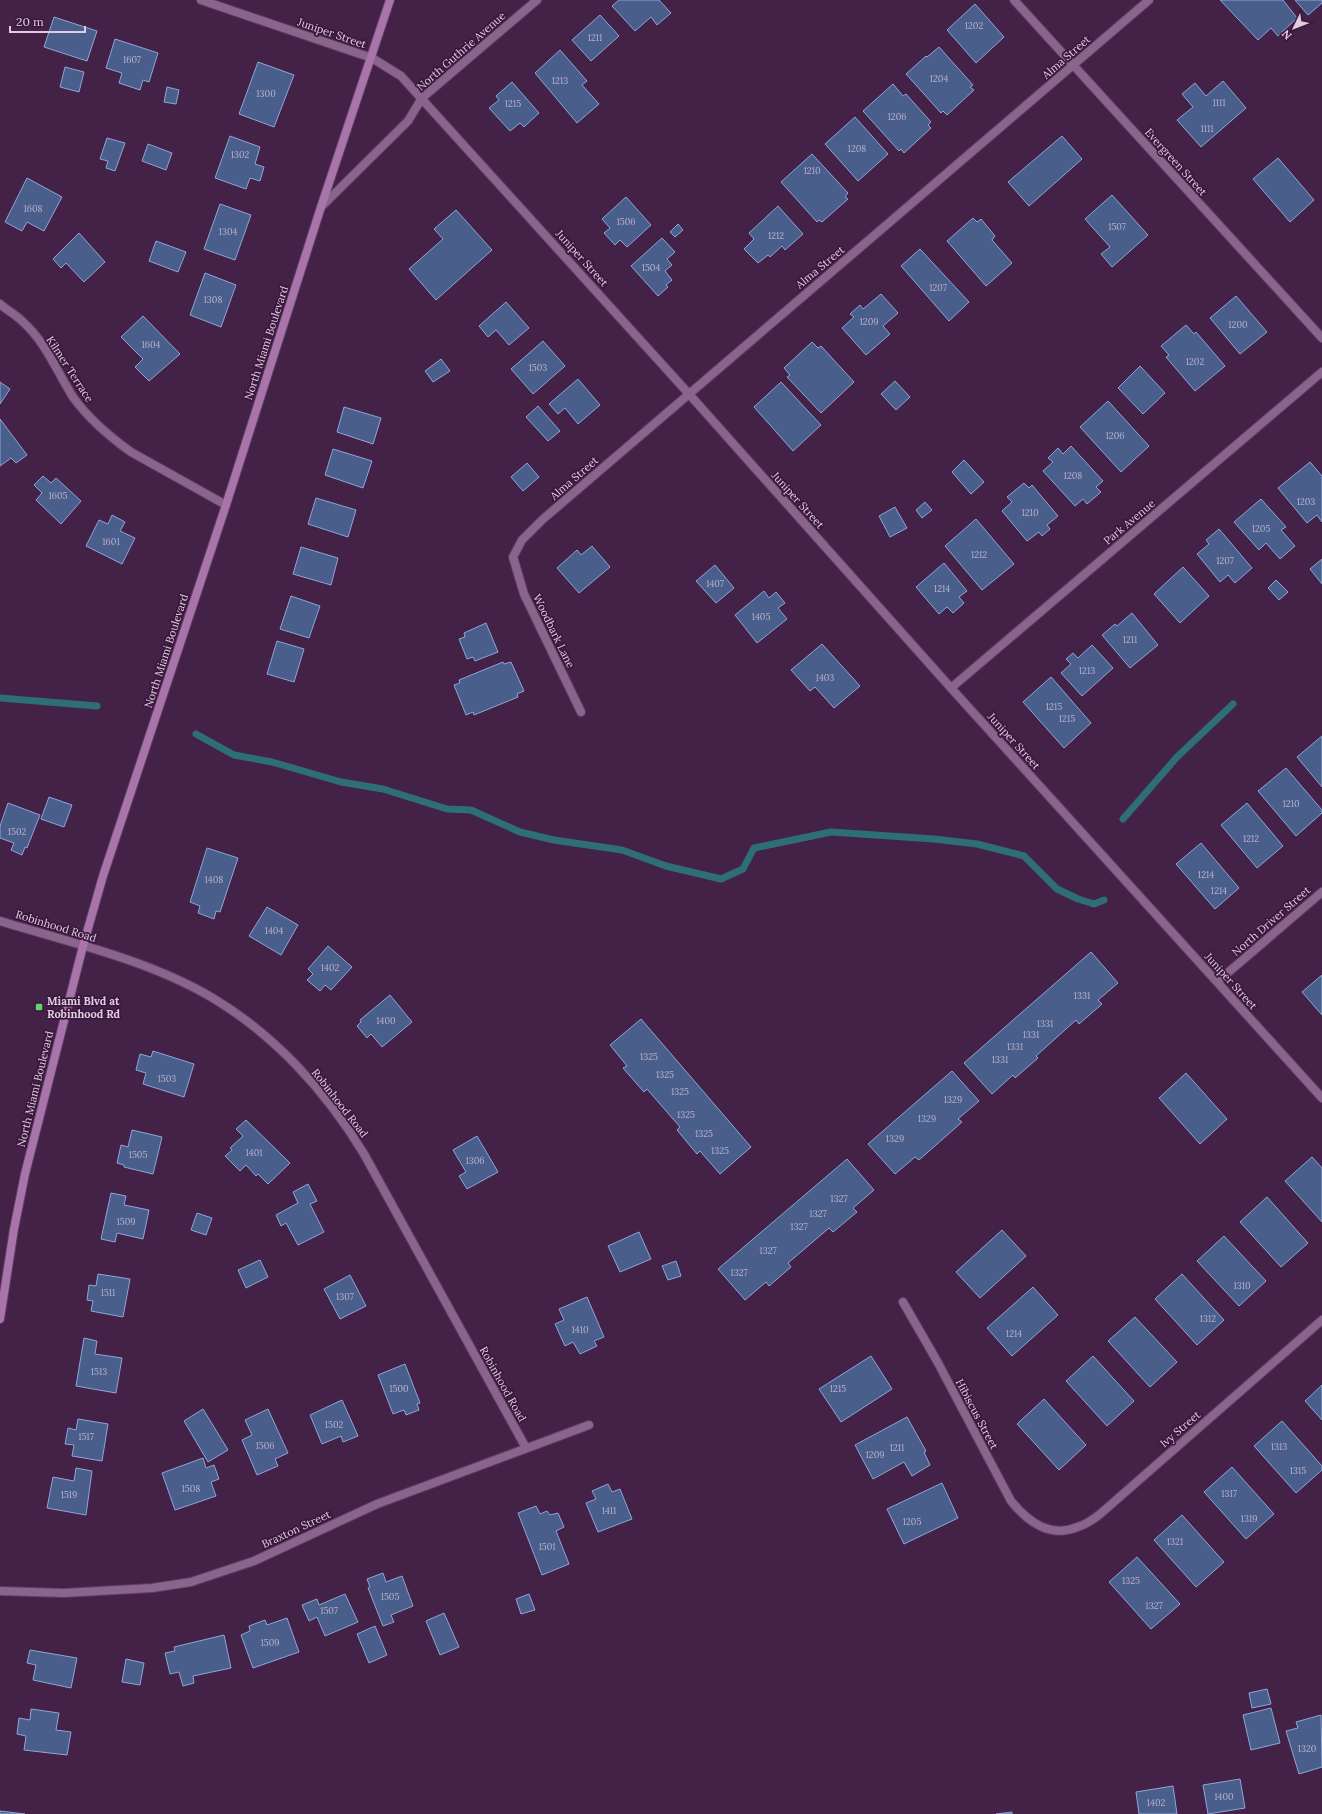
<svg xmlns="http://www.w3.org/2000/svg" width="1322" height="1814" font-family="Lora,serif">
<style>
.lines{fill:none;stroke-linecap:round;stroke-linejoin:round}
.stream{stroke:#2e6f75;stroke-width:7}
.building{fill:#495e8b;stroke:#8ea6d8}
.street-casing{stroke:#5d3f5f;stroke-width:10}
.secondary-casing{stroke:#5d3f5f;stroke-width:10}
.street{stroke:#8b648d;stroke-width:8}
.secondary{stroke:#a874ab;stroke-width:8}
.poi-dot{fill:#62d469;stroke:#39183c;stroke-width:1.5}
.labels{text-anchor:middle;stroke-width:3.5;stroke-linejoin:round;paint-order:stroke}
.number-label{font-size:9px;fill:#bbb0cc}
.street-label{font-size:11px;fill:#e1cbe1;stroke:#39183c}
.poi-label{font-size:11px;font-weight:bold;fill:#e1cbe1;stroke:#39183c;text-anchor:start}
</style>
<rect width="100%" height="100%" fill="#442247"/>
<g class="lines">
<path class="stream" d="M0,698L97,706
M196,734L234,755L272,762L341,782L383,789L447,809L471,810L520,832L554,840L622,850L666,866L721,879L743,869L754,848L831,832L934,839L977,844L1024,856L1057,889L1078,899L1094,904L1104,900
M1123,819L1177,757L1233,704"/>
</g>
<path class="building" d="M619,0H659L671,13L657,25L651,17L635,31L612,6Z
M1220,0H1283L1297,18L1278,36L1271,28L1258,40Z
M1295,0H1322V3L1308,15Z
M975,4L1004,37L976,63L947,30Z
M600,15L619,36L591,61L572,40Z
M54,17L97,31L87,61L44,47Z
M115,39L158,53L149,82L143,80L140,90L119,83L122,73L106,68Z
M939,47L973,85L970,87L974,90L947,115L943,111L941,113L906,74L926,56L927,57Z
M560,50L587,81L582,85L599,104L577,123L535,73Z
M258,62L294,75L274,127L239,114Z
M65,67L84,72L79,92L60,87Z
M1223,81L1246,108L1201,147L1177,120L1193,107L1182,94L1195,83L1206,96Z
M512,82L539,113L524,127L520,123L510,131L489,108L499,100L496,96Z
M893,84L903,96L906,94L931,122L928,125L931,128L904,153L901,149L899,151L863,111Z
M167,87L179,90L176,104L164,102Z
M855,117L888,154L858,181L825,144Z
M230,136L260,147L255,164L264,167L260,181L250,178L246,189L215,178Z
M1062,136L1082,159L1029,206L1008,182Z
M107,138L125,143L115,171L106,168L108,161L100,159Z
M148,144L172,153L166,170L142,161Z
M812,154L848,193L845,197L848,199L822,222L819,220L817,222L781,182Z
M1278,158L1314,200L1290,222L1253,179Z
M27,178L62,197L44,231L27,222L22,231L5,222Z
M1112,195L1148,235L1112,267L1101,254L1110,247L1085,219Z
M626,197L651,225L627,247L620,240L615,245L604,233L610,228L602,219Z
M220,204L251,215L235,260L204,249Z
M778,206L803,234L785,250L782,246L770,257L768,255L758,263L744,249L754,239L749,233Z
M456,210L492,250L436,300L409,269L443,239L434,229Z
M973,218L977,222L981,219L995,236L992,240L1012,263L986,286L947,241Z
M678,224L683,230L675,237L670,232Z
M79,233L105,262L84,282L66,263L61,268L53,259Z
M662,238L675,252L667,259L672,265L665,271L672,280L666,285L668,287L658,296L631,266Z
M156,241L186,252L178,272L149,261Z
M920,249L969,302L949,321L901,266Z
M205,273L236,285L221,327L190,315Z
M881,294L898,313L883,326L890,334L866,355L842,328L854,317L850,314L860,305L863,309Z
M1236,296L1267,332L1240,354L1210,318Z
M506,302L529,328L509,345L496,330L488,337L479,326Z
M143,316L180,354L149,381L135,367L143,359L121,337Z
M1186,325L1194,334L1196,332L1225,366L1195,391L1166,357L1169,355L1161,346Z
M543,341L565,366L533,394L511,369Z
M812,342L818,348L821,346L854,382L821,413L787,377L790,375L784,368Z
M441,359L450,371L433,382L425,371Z
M1140,366L1165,393L1143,414L1118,388Z
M578,379L600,405L578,424L565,408L558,414L549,404Z
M895,381L910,397L896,410L881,394Z
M0,382L10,389L0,404Z
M781,382L821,425L793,451L754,407Z
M1108,401L1149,446L1121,472L1080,427Z
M538,406L560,431L548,441L526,417Z
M344,407L381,418L373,444L337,432Z
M0,419L27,455L16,463L11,458L0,466Z
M1071,446L1103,481L1096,487L1101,492L1087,504L1083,499L1075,506L1043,471L1053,462L1048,458L1058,448L1063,454Z
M333,449L372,461L363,488L325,475Z
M964,460L984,482L971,494L952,472Z
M1310,462L1322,476V522L1317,515L1307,523L1278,488Z
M527,463L539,477L523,491L511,477Z
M43,476L51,483L56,478L81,501L61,524L36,500L42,493L34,485Z
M1024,483L1029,488L1032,485L1058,516L1047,525L1050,529L1042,536L1039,532L1027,541L1002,511L1012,502L1007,497Z
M316,498L356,510L348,537L308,524Z
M1261,499L1286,527L1281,530L1295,546L1280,559L1266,543L1259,550L1234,522Z
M925,502L932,510L922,518L916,510Z
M895,507L907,528L890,537L879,516Z
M112,515L125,522L120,531L135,538L122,564L86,546L99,520L108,524Z
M976,519L1014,564L982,590L945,546Z
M1219,529L1252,568L1235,583L1228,575L1220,582L1197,554L1209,544L1206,540Z
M592,546L610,567L579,593L557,568L577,550L581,555Z
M301,547L338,558L331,585L293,574Z
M1322,559V584L1310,569Z
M944,563L967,591L959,597L964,603L953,613L947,607L939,614L916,587Z
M715,565L734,588L716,603L696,581Z
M1183,567L1209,596L1180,623L1154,594Z
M1276,580L1288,592L1279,600L1268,588Z
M764,591L769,598L776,592L785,603L778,608L787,619L757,643L735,615Z
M291,596L320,606L309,638L280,629Z
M1132,613L1158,645L1130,668L1102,635L1115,624L1117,626Z
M486,623L498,652L475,661L473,657L467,659L459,639L465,637L464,633Z
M277,641L304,649L294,682L267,674Z
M822,644L860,686L834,708L815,687L810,691L791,670Z
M1092,645L1113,668L1082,696L1061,673L1071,664L1066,659L1073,653L1078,658Z
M503,662L504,664L511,662L524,691L517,694L518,697L474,715L473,712L466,715L454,685L460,683L459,680Z
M1051,677L1091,723L1064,748L1023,702Z
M1322,736V787L1297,757Z
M1286,768L1322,810V813L1296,836L1258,791Z
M49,797L72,805L64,827L41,819Z
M8,803L40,815L27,848L25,847L22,855L11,850L14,843L0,838V826Z
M1247,803L1283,846L1257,868L1221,825Z
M1201,843L1239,888L1215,909L1176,864Z
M207,848L238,858L220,912L216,911L214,919L198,913L200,906L190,902Z
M267,907L298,925L281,955L249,936Z
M328,946L352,967L331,990L325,985L320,991L307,980L313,974L308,969Z
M1091,952L1118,983L1098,1000L1102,1004L1079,1024L1076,1020L1036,1056L1038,1058L1015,1078L1013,1075L992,1094L964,1063Z
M1322,975V1015L1302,992Z
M390,995L412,1022L382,1047L371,1034L367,1038L357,1026L361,1022L360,1020Z
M641,1019L751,1147L720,1174L700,1151L697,1154L677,1130L680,1127L647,1089L644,1092L623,1068L627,1066L610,1045Z
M153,1051L194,1064L184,1097L143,1084L146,1073L136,1070L140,1054L151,1057Z
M952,1071L979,1101L958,1119L962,1122L919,1160L915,1157L895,1174L868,1144Z
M1186,1073L1227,1119L1200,1144L1159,1098Z
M246,1120L290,1163L268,1184L258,1174L256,1176L246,1165L240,1171L225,1156L232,1150L230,1148L243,1136L236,1129Z
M132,1130L162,1137L153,1174L124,1167V1165L117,1163L121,1145L128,1147Z
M477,1136L498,1172L467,1189L459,1176L466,1172L453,1150Z
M1312,1157L1322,1168V1222L1285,1181Z
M847,1159L874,1190L853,1208L857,1212L833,1232L829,1228L788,1263L791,1267L769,1286L766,1282L745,1300L718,1269Z
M308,1184L317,1201L310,1204L324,1232L298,1245L286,1223L281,1226L276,1215L298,1203L293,1192Z
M111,1193L126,1196L124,1205L149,1210L143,1239L117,1233L115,1242L101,1239Z
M1267,1197L1308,1243L1281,1267L1240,1222Z
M197,1213L212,1218L206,1235L191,1230Z
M1002,1230L1026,1256L980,1298L956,1272Z
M639,1232L651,1259L620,1272L608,1246Z
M1224,1236L1266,1281L1239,1306L1197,1261Z
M260,1260L268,1277L246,1288L238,1270Z
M676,1261L681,1276L668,1280L662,1266Z
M98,1274L130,1279L123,1317L91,1311L93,1301L87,1300L89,1285L96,1286Z
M1182,1274L1224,1320L1197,1345L1155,1299Z
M350,1275L366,1306L340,1319L324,1289Z
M1033,1287L1058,1315L1012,1356L987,1328Z
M587,1297L604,1337L594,1341L597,1346L580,1354L573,1342L565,1346L555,1324L564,1320L559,1309Z
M1135,1317L1177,1362L1150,1387L1108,1341Z
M84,1338L97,1341L95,1354L122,1358L116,1393L76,1386Z
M871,1356L892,1389L841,1422L819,1389Z
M1093,1356L1134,1401L1107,1426L1066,1381Z
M405,1364L420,1403L417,1404L419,1410L406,1415L404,1410L393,1414L378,1375Z
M1322,1385V1420L1305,1401Z
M1044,1399L1086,1445L1059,1470L1017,1424Z
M342,1400L358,1436L343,1442L341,1436L322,1444L310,1415Z
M203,1409L228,1450L208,1462L184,1421Z
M268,1409L288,1453L275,1459L278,1466L257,1475L242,1440L252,1435L245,1420Z
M907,1417L926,1451L924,1452L930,1465L912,1476L904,1462L873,1479L855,1445Z
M78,1419L108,1424L102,1461L72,1456L74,1445L65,1444L68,1428L76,1430Z
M1282,1421L1322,1466V1470L1296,1493L1254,1446Z
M203,1458L206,1468L214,1465L219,1479L211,1482L216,1496L175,1510L162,1473Z
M1232,1467L1274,1514L1246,1539L1204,1492Z
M76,1468L92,1471L86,1515L47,1508L53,1477L74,1481Z
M942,1483L958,1518L904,1544L887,1509Z
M608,1484L612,1492L620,1489L632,1519L598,1532L586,1503L596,1499L592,1491Z
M536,1506L540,1514L547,1511L550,1515L558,1513L564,1527L556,1531L569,1564L542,1575L518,1513Z
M1182,1515L1224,1562L1196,1587L1154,1540Z
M1137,1557L1180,1604L1151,1629L1109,1582Z
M383,1573L386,1582L402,1576L413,1606L391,1615L394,1622L383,1626L368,1588L370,1587L367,1579Z
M345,1594L358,1622L325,1636L317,1617L309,1621L302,1605L317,1599L319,1605Z
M529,1594L535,1610L521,1614L516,1599Z
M444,1613L459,1647L440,1655L426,1621Z
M287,1618L299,1652L253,1668L241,1635L250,1631L249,1626L265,1620L267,1625Z
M375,1626L387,1655L369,1663L357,1634Z
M224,1635L231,1668L193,1676L194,1683L183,1686L179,1672L170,1674L165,1653L175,1651L174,1647Z
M30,1650L77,1658L71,1688L33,1680L36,1665L27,1663Z
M126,1659L144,1663L140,1685L122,1682Z
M1267,1689L1271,1704L1252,1708L1249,1693Z
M1271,1708L1280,1743L1251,1750L1243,1715Z
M31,1709L59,1713L56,1730L71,1732L67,1755L24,1750L26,1736L17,1734L19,1718L30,1720Z
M1321,1715L1322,1767L1299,1774L1286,1731L1298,1728L1296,1722Z
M1240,1779L1245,1808L1208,1814L1203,1785Z
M1173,1786L1177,1814H1139L1136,1792Z
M0,1811L25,1814H0Z
M1012,1812V1814H996Z"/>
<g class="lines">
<g class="street-casing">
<path id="street" d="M201,0L372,58L401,76L689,394L951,688L1322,1098
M1014,0L1322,338
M321,207L408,121L422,98L537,0
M0,304C7,310 16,315 22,321C46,342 57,372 73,397C88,418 110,437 131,452L226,505
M951,688L1322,372
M581,712L524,594L513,557L522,540L542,520L1149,0
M0,921C69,942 148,960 211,997C274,1034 326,1091 364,1154L526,1448
M1217,982L1322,892
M903,1302L937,1361L1011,1501C1029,1523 1051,1539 1080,1526C1087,1524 1093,1519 1099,1515L1322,1320
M0,1591L64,1593L152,1588L191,1582L254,1561L377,1504L589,1425"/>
</g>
<g class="secondary-casing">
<path id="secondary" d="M0,1319L14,1229L25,1174L83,946L103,876L226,505L321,207L390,0"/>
</g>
<use href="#street" class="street"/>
<use href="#secondary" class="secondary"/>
</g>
<rect class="poi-dot" x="35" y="1003" width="8" height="8" rx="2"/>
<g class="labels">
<g class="number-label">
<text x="974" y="29">1202</text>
<text x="595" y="41">1211</text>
<text x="132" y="63">1607</text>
<text x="939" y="82">1204</text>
<text x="560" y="84">1213</text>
<text x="266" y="97">1300</text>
<text x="1219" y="106">1111</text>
<text x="513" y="107">1215</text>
<text x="897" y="120">1206</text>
<text x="1207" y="132">1111</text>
<text x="857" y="152">1208</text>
<text x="240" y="158">1302</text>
<text x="812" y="174">1210</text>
<text x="33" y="212">1608</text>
<text x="626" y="225">1506</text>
<text x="1117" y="230">1507</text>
<text x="228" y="235">1304</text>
<text x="776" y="239">1212</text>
<text x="651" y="271">1504</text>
<text x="938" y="291">1207</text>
<text x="213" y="303">1308</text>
<text x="869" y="325">1209</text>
<text x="1238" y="328">1200</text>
<text x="151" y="348">1604</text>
<text x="1195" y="365">1202</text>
<text x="538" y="371">1503</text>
<text x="1115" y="439">1206</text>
<text x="1073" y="479">1208</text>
<text x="58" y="499">1605</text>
<text x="1306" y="505">1203</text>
<text x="1030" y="516">1210</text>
<text x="1261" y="532">1205</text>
<text x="111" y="545">1601</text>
<text x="979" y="558">1212</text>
<text x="1225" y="564">1207</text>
<text x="715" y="587">1407</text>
<text x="942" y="592">1214</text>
<text x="761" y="620">1405</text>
<text x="1130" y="643">1211</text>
<text x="1087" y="674">1213</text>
<text x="825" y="681">1403</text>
<text x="1054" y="710">1215</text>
<text x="1067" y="722">1215</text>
<text x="1291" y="807">1210</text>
<text x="17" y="835">1502</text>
<text x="1251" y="842">1212</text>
<text x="1206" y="878">1214</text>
<text x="214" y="883">1408</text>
<text x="1219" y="894">1214</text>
<text x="274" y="934">1404</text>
<text x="330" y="971">1402</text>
<text x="1082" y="999">1331</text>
<text x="386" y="1024">1400</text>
<text x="1045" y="1027">1331</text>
<text x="1031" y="1038">1331</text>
<text x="1015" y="1050">1331</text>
<text x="649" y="1060">1325</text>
<text x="1000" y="1063">1331</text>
<text x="665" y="1078">1325</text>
<text x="167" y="1082">1503</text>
<text x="680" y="1095">1325</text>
<text x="953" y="1103">1329</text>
<text x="686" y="1118">1325</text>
<text x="927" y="1122">1329</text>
<text x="704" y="1137">1325</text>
<text x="895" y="1142">1329</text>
<text x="720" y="1154">1325</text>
<text x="254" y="1156">1401</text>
<text x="138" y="1158">1505</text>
<text x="475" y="1164">1306</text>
<text x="839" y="1202">1327</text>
<text x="818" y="1217">1327</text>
<text x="126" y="1225">1509</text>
<text x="799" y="1230">1327</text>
<text x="768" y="1254">1327</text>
<text x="739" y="1276">1327</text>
<text x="1242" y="1289">1310</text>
<text x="108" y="1296">1511</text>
<text x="345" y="1300">1307</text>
<text x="1208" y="1322">1312</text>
<text x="580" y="1333">1410</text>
<text x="1014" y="1337">1214</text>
<text x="99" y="1375">1513</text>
<text x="399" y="1392">1500</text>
<text x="838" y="1392">1215</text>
<text x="334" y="1428">1502</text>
<text x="86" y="1440">1517</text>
<text x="265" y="1449">1506</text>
<text x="1279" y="1450">1313</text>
<text x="897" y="1451">1211</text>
<text x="875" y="1458">1209</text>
<text x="1298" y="1474">1315</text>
<text x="191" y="1492">1508</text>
<text x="1229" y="1497">1317</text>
<text x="69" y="1498">1519</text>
<text x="609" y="1514">1411</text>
<text x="1249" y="1522">1319</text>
<text x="912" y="1525">1205</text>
<text x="1175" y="1545">1321</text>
<text x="547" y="1550">1501</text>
<text x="1131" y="1584">1325</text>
<text x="390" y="1600">1505</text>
<text x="1154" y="1609">1327</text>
<text x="329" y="1614">1507</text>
<text x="270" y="1646">1509</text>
<text x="1307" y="1752">1320</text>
<text x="1224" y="1800">1400</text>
<text x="1156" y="1806">1402</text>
</g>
<g class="street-label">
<text transform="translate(332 33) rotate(19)" y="4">Juniper Street</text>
<text transform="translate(461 51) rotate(-41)" y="4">North Guthrie Avenue</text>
<text transform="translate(1066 57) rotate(-41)" y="4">Alma Street</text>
<text transform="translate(1176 162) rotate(48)" y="4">Evergreen Street</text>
<text transform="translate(582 258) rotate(48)" y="4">Juniper Street</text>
<text transform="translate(820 267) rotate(-40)" y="4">Alma Street</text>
<text transform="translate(266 343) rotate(-72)" y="4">North Miami Boulevard</text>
<text transform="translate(70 369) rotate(57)" y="4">Kilmer Terrace</text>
<text transform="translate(574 478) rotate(-41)" y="4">Alma Street</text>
<text transform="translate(798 500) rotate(48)" y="4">Juniper Street</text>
<text transform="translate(1129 522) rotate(-40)" y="4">Park Avenue</text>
<text transform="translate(554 631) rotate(64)" y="4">Woodbark Lane</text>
<text transform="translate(166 651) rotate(-72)" y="4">North Miami Boulevard</text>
<text transform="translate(1014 741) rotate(48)" y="4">Juniper Street</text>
<text transform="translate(1271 921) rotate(-41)" y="4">North Driver Street</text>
<text transform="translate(56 926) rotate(17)" y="4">Robinhood Road</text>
<text transform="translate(1231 981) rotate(48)" y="4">Juniper Street</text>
<text transform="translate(35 1089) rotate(-76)" y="4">North Miami Boulevard</text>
<text transform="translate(340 1103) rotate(52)" y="4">Robinhood Road</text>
<text transform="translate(503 1384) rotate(61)" y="4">Robinhood Road</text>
<text transform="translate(977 1414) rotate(62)" y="4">Hibiscus Street</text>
<text transform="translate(1180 1429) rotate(-41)" y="4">Ivy Street</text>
<text transform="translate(296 1529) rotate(-25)" y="4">Braxton Street</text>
</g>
<g class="poi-label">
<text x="47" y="1005">Miami Blvd at<tspan x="47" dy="13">Robinhood Rd</tspan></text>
</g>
</g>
<g transform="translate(1294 28) rotate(227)" stroke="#39183c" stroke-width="3" paint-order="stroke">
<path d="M0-3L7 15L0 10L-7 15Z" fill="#e1cbe1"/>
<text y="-6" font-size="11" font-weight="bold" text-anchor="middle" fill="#e1cbe1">N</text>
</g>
<path d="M10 26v6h75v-6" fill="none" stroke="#e1cbe1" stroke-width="2"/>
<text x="16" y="26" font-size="12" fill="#e1cbe1" stroke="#39183c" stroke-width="3" paint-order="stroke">20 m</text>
</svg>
